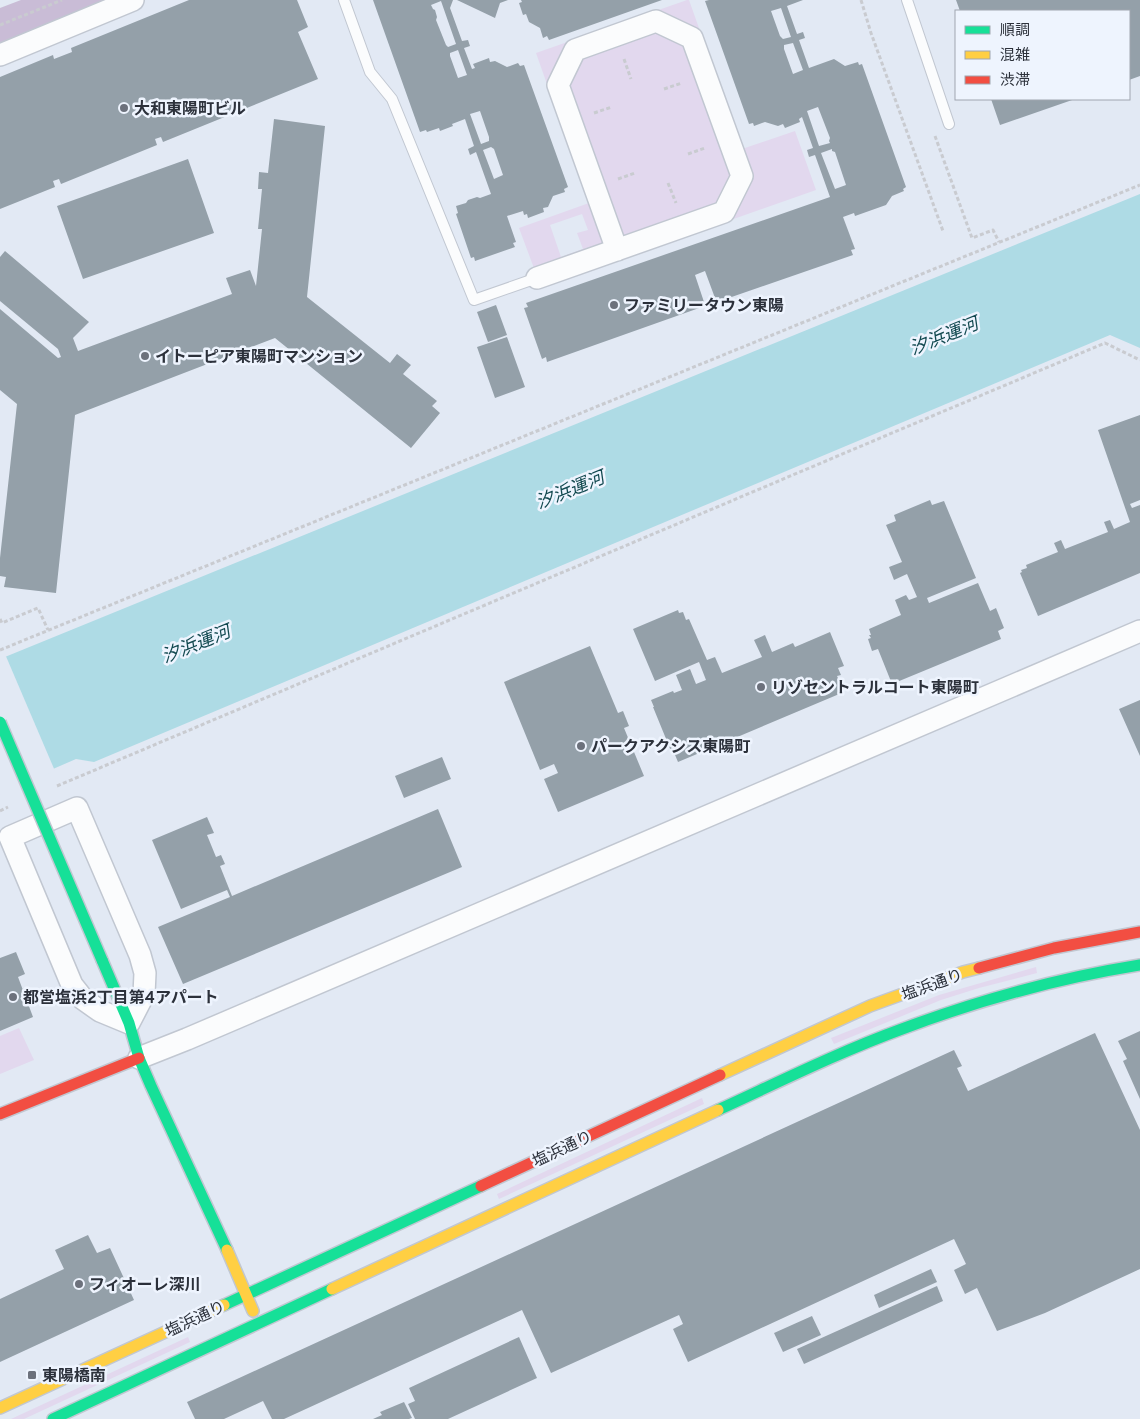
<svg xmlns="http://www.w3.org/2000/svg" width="1140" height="1419" font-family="Overpass,'Noto Sans JP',sans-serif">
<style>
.green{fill:#e2d8ee;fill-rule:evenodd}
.forest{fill:#c9bcd6}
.water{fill:#aedbe5}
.pier{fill:#e2e9f4}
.building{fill:#94a0a9;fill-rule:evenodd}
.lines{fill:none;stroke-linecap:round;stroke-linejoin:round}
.lane-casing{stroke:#c1c7d1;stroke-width:12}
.street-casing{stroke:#c1c7d1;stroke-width:24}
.fast-casing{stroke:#c1c7d1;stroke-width:14}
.slow-casing{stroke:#c1c7d1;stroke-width:14}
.jam-casing{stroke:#c1c7d1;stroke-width:14}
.path{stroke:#c9cbd0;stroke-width:3;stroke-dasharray:4 2.5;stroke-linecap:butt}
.lane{stroke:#fbfcfd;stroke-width:10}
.street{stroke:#fbfcfd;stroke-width:21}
.fast{stroke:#16e098;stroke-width:11}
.slow{stroke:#ffcf43;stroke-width:11}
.jam{stroke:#f24e42;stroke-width:11}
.fast-bridge-casing{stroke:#c1c7d1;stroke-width:14;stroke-linecap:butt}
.fast-bridge{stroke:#16e098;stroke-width:11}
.poi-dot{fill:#6c717c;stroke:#eef4fe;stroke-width:2}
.labels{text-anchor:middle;stroke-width:5;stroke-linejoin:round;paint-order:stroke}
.poi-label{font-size:16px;font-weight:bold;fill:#2c313b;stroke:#eef4fe;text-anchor:start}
.street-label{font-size:16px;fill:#2c313b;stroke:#eef4fe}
.water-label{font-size:18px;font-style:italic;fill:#124950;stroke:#eef4fe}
</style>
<rect width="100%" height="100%" fill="#e2e9f4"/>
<path class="green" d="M687,0H689L742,149L795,131L816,190L541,287L519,228L589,203L536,53ZM582,214L588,230L577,233L583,249L561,257L550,225Z
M1036,967L1037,973L979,988L941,1000L834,1044L831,1038L939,995Z
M19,1028L34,1060L0,1074V1036Z
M702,1098L704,1104L499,1199L497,1194Z
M188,1337L190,1342L24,1419H11Z"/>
<path class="forest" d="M21,0H112L0,47V8Z"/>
<path class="water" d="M1140,194V348L1110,335L94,762L76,759L0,792V659Z"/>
<path class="pier" d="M5,654L55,771L0,795V657Z"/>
<path class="building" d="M189,0H297L308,27L298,32L318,79L163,142L161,137L155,139L157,145L61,184L59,179L53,181L55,187L0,209V77L53,55L54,59L72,52L71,48Z
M373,0H453L450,8L462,41L468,40L470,46L464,48L472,69L475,68L473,64L489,58L490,62L495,61L507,67L518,63L520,66L524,65L568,187L564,189L565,192L553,196L548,207L543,208L544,212L528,218L527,214L524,215L523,211L507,216L516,242L513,243L515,247L475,261L474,257L471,258L456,214L458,213L456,206L466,203L468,200L477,197L480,198L491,194L476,152L470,155L468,149L474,146L465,119L452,124L453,126L440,131L439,128L427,132L426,130L420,132ZM441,1L456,44L448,47L446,45L436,20L437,17L435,10L433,9L431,5ZM458,50L467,75L458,78L450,56V53ZM480,111L489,137V141L481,144L470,114ZM491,147L494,149L503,175L494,179L483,150Z
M457,0H508L500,3L495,18Z
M521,0H662L549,40L547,36L543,38L540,28L529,22L526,14L523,15L519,3L522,2Z
M709,0H803L787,6L797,34L803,32L805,38L799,40L809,68L834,59L845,66L858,62L859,65L862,64L906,187L903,189L904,191L892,196L886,205L855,216L854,213L843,217L855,249L851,250L853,255L720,301L719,297L715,298L705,271L695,275L704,302L700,303L702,307L547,362L546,357L542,359L524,308L528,307L526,303L830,197L815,155L809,157L807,150L813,148L802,117L799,119L800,122L785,128L783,124L778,126L765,122L754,126L753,123L749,124L705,1ZM781,8L791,37L783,39L780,36L771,11ZM793,43L803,70L793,74L784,49V45ZM818,107L830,138L829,141L830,143L819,146L807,111ZM832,149V151L835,152L846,185L835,189L821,153Z
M956,0H1140V76L1129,80V11H960Z
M991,99H1075L1000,125Z
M274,119L325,126L307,297L390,363L397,354L411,365L403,374L437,401L432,406L440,413L411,448L275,338L75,415L56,593L4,587L6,577L0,576V558L17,404L0,390V309L58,358L61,357L58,349L0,301V257L5,251L89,322L73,338L78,351L232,294L226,278L250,270L256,286L262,229H258L262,189H258L259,172L268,173Z
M188,159L214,233L83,279L57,206Z
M496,305L507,335L488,342L477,312Z
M507,337L525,387L495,398L477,347Z
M1140,415V500L1130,504L1132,508L1140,505V573L1038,616L1020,573L1022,572L1021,570L1027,568L1026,565L1058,552L1054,543L1061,540L1065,549L1108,532L1104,522L1110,520L1114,529L1130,522L1098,430Z
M930,500L932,505L944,501L976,578L927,598L929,603L978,583L990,611L996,608L1004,628L998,631L1001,639L892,684L878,649L872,651L868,639L871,638L869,635H871L869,629L901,615L895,600L906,595L909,600L917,597L907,574L894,580L889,567L902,562L886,525L896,521L894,515Z
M678,610L679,613L683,612L686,620L689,619L707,660L715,657L722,673L762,657L754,640L765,635L772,652L793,643L795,647L830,632L844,666L838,668L841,675L837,676L844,692L678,762L673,750L671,751L653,707H654L651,700L673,691L674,693L682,690L676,675L690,669L696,684L706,680L699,662L655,681L633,629Z
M590,646L618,713L623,711L629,726L624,728L644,776L558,812L544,779L558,773L554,764L540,770L504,682Z
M1140,700V756L1119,709Z
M442,757L451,779L404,798L395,776Z
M438,809L462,867L183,984L158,927L230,897L227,890L181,909L152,840L207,817L214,833L207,835L216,857L221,855L225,864L220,866L232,896Z
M16,952L25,974L18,977L33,1017L0,1031V958Z
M1140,1031V1099L1123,1061L1127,1059L1118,1041Z
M1095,1033L1140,1130V1269L1045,1313L997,1331L977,1288L965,1294L954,1270L966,1264L954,1239L688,1362L673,1329L683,1324L679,1315L551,1373L522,1310L284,1419H272L263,1401L224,1419H195L187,1402L954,1050L962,1066L957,1068L968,1091Z
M88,1235L97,1253L110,1248L134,1300L0,1362V1299L64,1269L55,1250Z
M931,1269L937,1282L879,1308L874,1295Z
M937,1286L943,1301L804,1364L797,1349Z
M812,1316L821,1335L783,1352L774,1333Z
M519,1337L537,1378L448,1419H415L408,1404L415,1401L409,1388Z
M404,1402L412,1418L409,1419H373L382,1415L380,1412Z"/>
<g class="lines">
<g class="lane-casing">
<path id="lane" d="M344,0L370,72L392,99L474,300L537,278
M907,0L949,124"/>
</g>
<g class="street-casing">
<path id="street" d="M0,55L133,0
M537,278L724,212L742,176L692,38L656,21L575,50L558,85L617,250
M77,808L140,955L145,973L144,994L129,1023L100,1011L83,999L72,985L10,837Z
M139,1058L187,1039L1140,631"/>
</g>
<g class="fast-casing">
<path id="fast" d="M102,960L129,1023L139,1058L151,1086L227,1250
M718,1110C779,1082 839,1052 902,1029C979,1000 1059,978 1140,965
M224,1305L481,1186
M53,1419L332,1289"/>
</g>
<g class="slow-casing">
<path id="slow" d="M720,1075L870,1006L963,972L979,968
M227,1250L253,1311
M332,1289L718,1110
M0,1408L224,1305"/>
</g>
<g class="jam-casing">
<path id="jam" d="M979,968L1054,948L1140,932
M0,1114L139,1058
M481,1186L720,1075"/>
</g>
<path class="path" d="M861,0L871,33L943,231
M0,25L62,0
M624,59L631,79
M664,89L682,83
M594,113L612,107
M935,136L972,238L993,230L999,242
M688,154L705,148
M618,179L635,173
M668,183L676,203
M0,619L2,623L38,608L48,630
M0,650L1140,185
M57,786L1105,343L1140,360
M0,811L8,807"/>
<use href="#lane" class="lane"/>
<use href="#street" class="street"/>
<use href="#fast" class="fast"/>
<use href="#slow" class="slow"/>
<use href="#jam" class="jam"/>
<g class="fast-bridge-casing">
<path id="fast-bridge" d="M0,722L102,960"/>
</g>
<use href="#fast-bridge" class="fast-bridge"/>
</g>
<g class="poi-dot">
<circle cx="124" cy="108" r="5"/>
<circle cx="614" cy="305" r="5"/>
<circle cx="145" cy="356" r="5"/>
<circle cx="761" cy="687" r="5"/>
<circle cx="581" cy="746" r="5"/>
<circle cx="13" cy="997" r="5"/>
<circle cx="79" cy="1284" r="5"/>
<rect x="27" y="1370" width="10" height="10" rx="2.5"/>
</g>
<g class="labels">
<g class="poi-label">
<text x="134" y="114">大和東陽町ビル</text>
<text x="624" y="311">ファミリータウン東陽</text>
<text x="155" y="362">イトーピア東陽町マンション</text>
<text x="771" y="693">リゾセントラルコート東陽町</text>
<text x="591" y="752">パークアクシス東陽町</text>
<text x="23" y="1003">都営塩浜2丁目第4アパート</text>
<text x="89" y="1290">フィオーレ深川</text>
<text x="42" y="1381">東陽橋南</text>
</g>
<g class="street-label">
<text transform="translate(932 984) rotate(-20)" y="6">塩浜通り</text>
<text transform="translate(562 1148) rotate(-25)" y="6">塩浜通り</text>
<text transform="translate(195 1318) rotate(-25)" y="6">塩浜通り</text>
</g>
<g class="water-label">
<text transform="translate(944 336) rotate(-22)" y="6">汐浜運河</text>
<text transform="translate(570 490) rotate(-22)" y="6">汐浜運河</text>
<text transform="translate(196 644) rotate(-22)" y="6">汐浜運河</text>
</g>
</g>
<rect x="955" y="10" width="175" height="90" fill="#eef4fe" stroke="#a0a6b0"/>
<rect x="965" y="26" width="25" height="8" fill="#16e098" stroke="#a0a6b0"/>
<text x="1000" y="35" font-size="15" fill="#2c313b">順調</text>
<rect x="965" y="51" width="25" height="8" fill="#ffcf43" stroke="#a0a6b0"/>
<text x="1000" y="60" font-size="15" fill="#2c313b">混雑</text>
<rect x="965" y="76" width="25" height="8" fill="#f24e42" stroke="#a0a6b0"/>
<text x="1000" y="85" font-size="15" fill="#2c313b">渋滞</text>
</svg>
